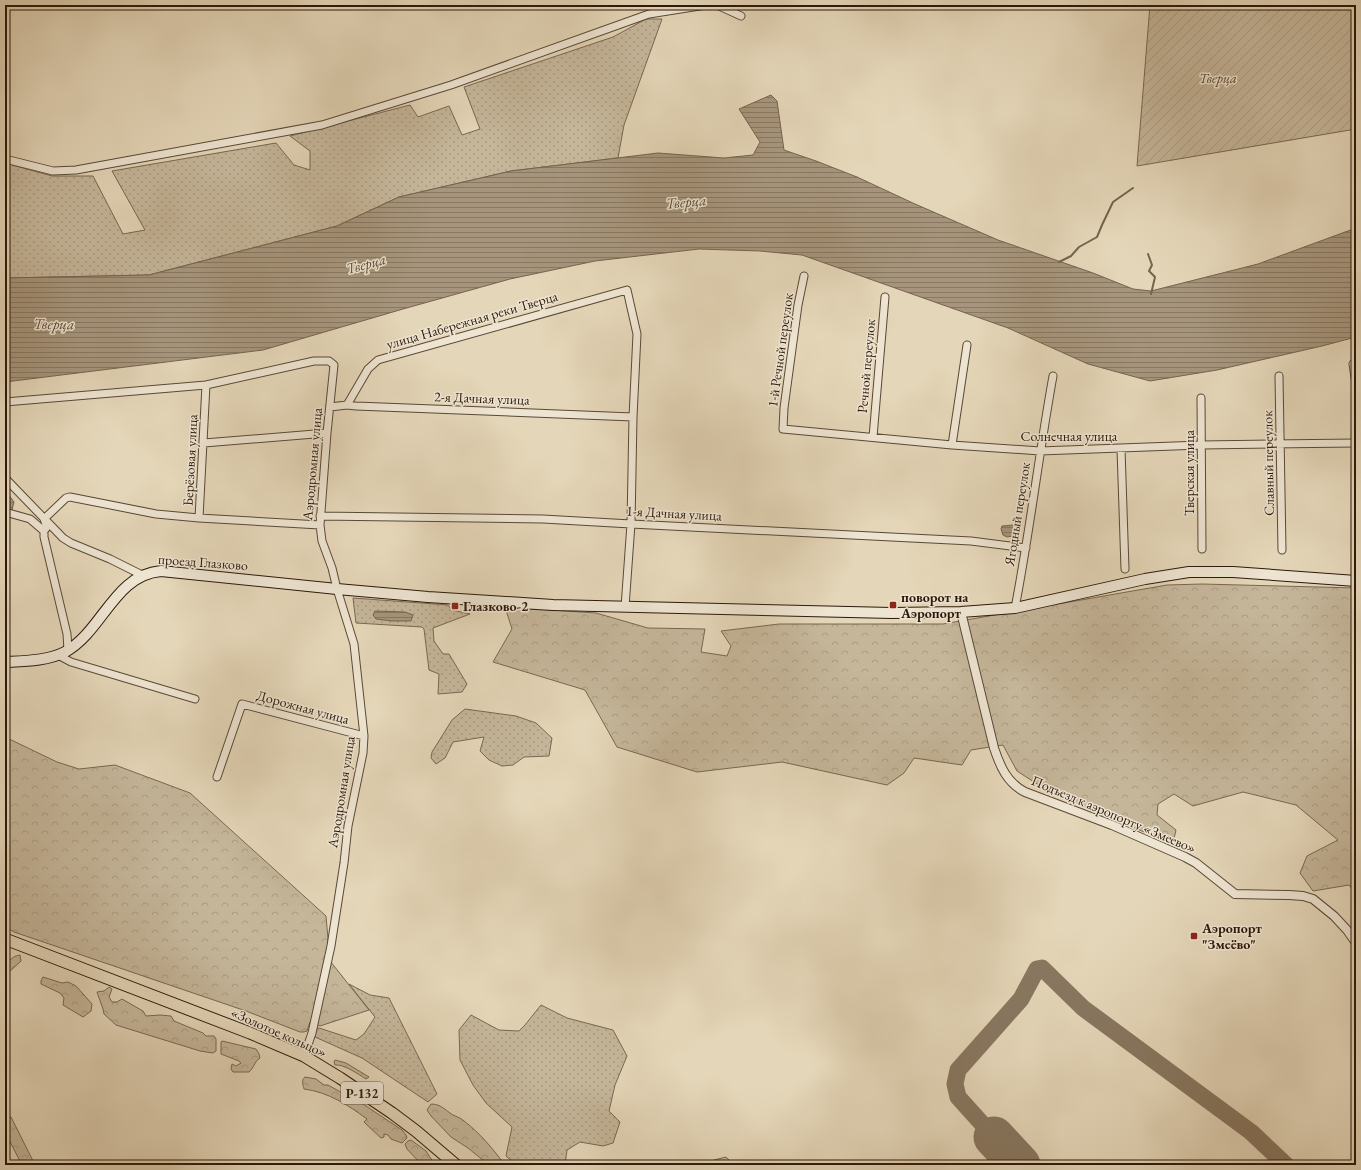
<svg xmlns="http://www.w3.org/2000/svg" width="1361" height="1170" font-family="'EB Garamond',serif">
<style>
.grass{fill:url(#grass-dots);stroke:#796752}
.forest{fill:url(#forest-crowns);stroke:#796752}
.garden{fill:url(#garden-furrows);stroke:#796752}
.water{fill:url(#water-rules);stroke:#76634e}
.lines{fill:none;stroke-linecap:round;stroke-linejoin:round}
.stream{stroke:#76634e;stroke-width:2}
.taxiway{stroke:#887760;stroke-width:17}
.runway{stroke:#887760;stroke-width:41}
.minor-casing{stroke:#5b4835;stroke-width:9}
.tertiary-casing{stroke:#5b4835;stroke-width:10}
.secondary-casing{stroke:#2d1809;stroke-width:12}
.primary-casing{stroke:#2d1809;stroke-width:13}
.minor{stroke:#ede4d1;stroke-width:7}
.tertiary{stroke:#ede4d1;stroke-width:8}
.secondary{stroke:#ede4d1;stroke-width:10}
.primary{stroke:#e4d6b8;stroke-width:11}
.poi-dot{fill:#8f2418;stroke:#ede4d1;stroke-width:1.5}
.labels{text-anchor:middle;stroke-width:3;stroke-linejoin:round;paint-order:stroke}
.shield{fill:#ede4d1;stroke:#675545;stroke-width:1}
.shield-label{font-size:13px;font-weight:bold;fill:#2d1809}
.park-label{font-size:14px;font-style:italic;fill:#5b4734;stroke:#ede4d1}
.street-label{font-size:14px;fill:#2d1809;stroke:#ede4d1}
.poi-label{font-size:14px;font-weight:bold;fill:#2d1809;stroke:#ede4d1;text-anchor:start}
.water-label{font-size:15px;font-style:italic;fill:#5d4a37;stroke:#ede4d1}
</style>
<defs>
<pattern id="grass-dots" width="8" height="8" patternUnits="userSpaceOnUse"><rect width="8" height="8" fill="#c5b69a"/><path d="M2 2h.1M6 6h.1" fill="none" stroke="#aa9c83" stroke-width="1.8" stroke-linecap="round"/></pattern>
<pattern id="forest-crowns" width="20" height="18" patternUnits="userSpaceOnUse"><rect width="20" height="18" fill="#c5b69a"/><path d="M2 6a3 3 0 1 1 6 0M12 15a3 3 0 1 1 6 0" fill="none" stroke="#aa9c83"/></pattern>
<pattern id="garden-furrows" width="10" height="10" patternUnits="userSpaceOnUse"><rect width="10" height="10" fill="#c5b69a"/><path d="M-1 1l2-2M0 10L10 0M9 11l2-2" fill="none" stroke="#aa9c83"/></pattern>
<pattern id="water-rules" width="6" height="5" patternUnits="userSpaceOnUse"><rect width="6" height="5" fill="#a6957c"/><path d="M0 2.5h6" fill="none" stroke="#887964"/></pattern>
</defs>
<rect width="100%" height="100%" fill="#e4d6b8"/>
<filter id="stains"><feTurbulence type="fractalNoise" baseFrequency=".005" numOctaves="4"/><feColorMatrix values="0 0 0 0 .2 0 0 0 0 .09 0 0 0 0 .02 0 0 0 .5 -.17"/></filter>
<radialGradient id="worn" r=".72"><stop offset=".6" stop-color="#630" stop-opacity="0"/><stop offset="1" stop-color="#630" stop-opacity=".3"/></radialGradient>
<path class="grass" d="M646,19H662L624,125L618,158L511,171L399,197L337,226L149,275L5,278V163L52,176H93L123,234L145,230L112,171L276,143L294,165L310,170V151L290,136L410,105L418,117L449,106L462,135L480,129L464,87L613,37Z
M353,598L448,605L452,610L470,614L433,628L434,641L443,654H449L467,684L462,692L438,694L439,674L429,670L424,629L422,627L356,623Z
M465,709L516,716L536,723L552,738L549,756L524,757L513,765L502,766L489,760L480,751L484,737L453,742L445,758L436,764L431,758L432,752L452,720Z
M349,984L370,995L389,998L437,1094L428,1102L362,1058L315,1037L314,1030L319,1028L356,1040L364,1034L375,1017Z
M541,1005L567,1018L613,1030L627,1056L615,1085L609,1111L620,1122L613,1143L603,1146L580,1142L567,1150L565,1165H516L506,1156L512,1127L486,1103L473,1085L460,1060L459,1030L471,1015L499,1030L519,1031L525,1025Z
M335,1060L346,1063L369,1077L366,1079C358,1074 344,1064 335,1065L334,1062Z"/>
<path class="forest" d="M1202,584L1356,588V894L1349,885L1313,891L1300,873L1307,856L1338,840L1296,805L1243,792L1193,806L1174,794L1158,804L1157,815L1176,830L1173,843L1156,837L1048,791L1017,771L1003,745L971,750L962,765L914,758L904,773L887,785L782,762L697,772L617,747L585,690L493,662L512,629L505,607L596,613L648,628L705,629L701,652L727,656L731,646L721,631L779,624H943L1167,585Z
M5,737L57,762L79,769L115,765L190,793L326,916L330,961L369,1010L320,1026L310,1022L307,1031L304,1032H300L246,1011L14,932L9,929L6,922H5Z
M20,955L21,961L9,972L5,979V962C11,961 12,956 20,955Z
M43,977L62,983L68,982L76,986L92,1004L91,1011L83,1017L63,1005L64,998L60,993L41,984V981Z
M109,987L112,989L109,997L112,1002H117L122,999L143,1011L146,1016L160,1015L171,1016L174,1021L203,1033L206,1036H214L216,1039V1051L213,1053L200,1051L116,1025L104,1014L103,1009L97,992L104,991Z
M222,1041L256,1049L259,1054L260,1058C254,1062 254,1068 249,1072H233L231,1069L232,1064L236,1066L241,1063L239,1061L221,1054V1042Z
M305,1077L316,1079L324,1085H328L353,1099L357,1100L402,1130L406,1135L407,1138L402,1143L391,1139L388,1135L384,1134V1137L381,1138L366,1124L364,1122L367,1119C348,1105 328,1092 304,1089C303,1085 301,1080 305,1077Z
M431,1104C441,1104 445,1110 453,1115C457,1117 461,1118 464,1121C480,1133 493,1149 505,1165H489L468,1148L451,1137L431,1116L427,1110Z
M11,1117L35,1165H22L5,1132V1118Z
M411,1140L426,1151L435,1165H422L407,1149L405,1144L408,1141Z
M726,1157L734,1165H708L714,1160Z"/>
<path class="garden" d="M1150,5H1356V129L1137,166Z"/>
<path class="water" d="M771,95L777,101L784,150L816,161L857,177L915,204L998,240L1093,273L1133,289L1151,291L1258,264L1356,228V337L1322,346L1217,370L1150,381L1088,364L1008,328L802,255L760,251L699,249L595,261L510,279L403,309L263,350L5,382V278L149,275L337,226L399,197L511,171L658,153L724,158L753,155L760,142L739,109Z
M5,490L14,502L12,510L5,508Z
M1014,525L1013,536L1007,537L1003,535L1001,529L1002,526Z
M375,611L405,612L413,615L411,621H392L376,619L373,615Z"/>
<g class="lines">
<path class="stream" d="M1148,254L1152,265L1149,271L1155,277L1151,294
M1059,262L1071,256L1079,247L1097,237L1102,225L1113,202L1133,188"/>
<path class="taxiway" d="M994,1137L958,1097L955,1084L958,1070L1021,999L1037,969L1042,968L1083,1008L1251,1132L1286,1165"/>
<path class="runway" d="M994,1137L1020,1165"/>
<g class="minor-casing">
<path id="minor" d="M717,5L741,16
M5,159L53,171L76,170L322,125L451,85L649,14L706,5
M804,276L798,305L784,408L783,429L952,445L1040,451L1201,445L1356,443
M1353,364L1356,384
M1279,376L1282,550
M1201,398L1202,549
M5,402L206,385
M347,405L368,369L378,360L627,290L637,334L633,417L631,524L625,607
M330,407L347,405L356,406L633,417
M873,437L885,297
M204,443L327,433
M952,445L967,345
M1121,449L1125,569
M5,478L63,538L71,543L110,559L142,575
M5,512L30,519L44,531L47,527L44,519L66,498L70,497L156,514L199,518L206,385L314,361H329L334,365L327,433L320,525L322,541L332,568L337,589L354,644L364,736L363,753L348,826L344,863L331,946L312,1033L304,1056
M320,516L543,519L631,524L971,541L1026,548
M199,518L320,525
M44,531V537L67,634L68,650
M1015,608C1030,531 1039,453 1053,376
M58,655L71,662L195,699
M217,777L242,704L364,736"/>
</g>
<g class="tertiary-casing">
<path id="tertiary" d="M961,612L994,748C1000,766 1007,783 1025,792L1112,825L1185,857L1196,863L1235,894L1289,895L1303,896L1313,899L1334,916L1347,930L1356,943"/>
</g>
<g class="secondary-casing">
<path id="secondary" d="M5,662C25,661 47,661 65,652C103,631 114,575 161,571L337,589L428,597L553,605L892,613L961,612L1015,608L1145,579L1189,572H1233L1356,581"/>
</g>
<g class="primary-casing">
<path id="primary" d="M5,939L250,1033L304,1056L340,1078L392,1113L416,1131L456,1165"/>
</g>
<use href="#minor" class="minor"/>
<use href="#tertiary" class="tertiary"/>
<use href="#secondary" class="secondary"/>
<use href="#primary" class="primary"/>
</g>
<g class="poi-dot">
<rect x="889" y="601" width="8" height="8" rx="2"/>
<rect x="451" y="602" width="8" height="8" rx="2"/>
<rect x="1190" y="932" width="8" height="8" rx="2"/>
</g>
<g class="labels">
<rect class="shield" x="341" y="1082" width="42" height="22" rx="3"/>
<g class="shield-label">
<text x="362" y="1098">Р-132</text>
</g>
<g class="park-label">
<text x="1218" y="83">Тверца</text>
</g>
<g class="street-label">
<text transform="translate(472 320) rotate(-16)" y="5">улица Набережная реки Тверца</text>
<text transform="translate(780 350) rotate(-82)" y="5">1-й Речной переулок</text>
<text transform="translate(866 366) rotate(-85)" y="5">Речной переулок</text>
<text transform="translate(482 398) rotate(2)" y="5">2-я Дачная улица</text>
<text x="1069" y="441">Солнечная улица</text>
<text transform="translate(190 460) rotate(-87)" y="5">Берёзовая улица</text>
<text transform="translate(1268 463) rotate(-91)" y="5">Славный переулок</text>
<text transform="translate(312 464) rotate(-85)" y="5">Аэродромная улица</text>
<text transform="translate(1189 473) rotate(-90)" y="5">Тверская улица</text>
<text transform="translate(674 513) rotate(3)" y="5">1-я Дачная улица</text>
<text transform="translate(1017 514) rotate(-81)" y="5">Ягодный переулок</text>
<text transform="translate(203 562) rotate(4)" y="5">проезд Глазково</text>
<text transform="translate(303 707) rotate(15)" y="5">Дорожная улица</text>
<text transform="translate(341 792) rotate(-81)" y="5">Аэродромная улица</text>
<text transform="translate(1114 814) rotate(23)" y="5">Подъезд к аэропорту «Змеево»</text>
<text transform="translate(279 1032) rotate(24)" y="5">«Золотое кольцо»</text>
</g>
<g class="poi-label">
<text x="901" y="602">поворот на<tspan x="901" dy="16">Аэропорт</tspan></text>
<text x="463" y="611">Глазково-2</text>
<text x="1202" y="933">Аэропорт<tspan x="1202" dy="16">"Змеёво"</tspan></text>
</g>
<g class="water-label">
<text transform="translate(686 202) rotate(-5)" y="5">Тверца</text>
<text transform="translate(366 264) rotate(-15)" y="5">Тверца</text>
<text transform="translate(54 324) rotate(1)" y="5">Тверца</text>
</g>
</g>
<rect width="1361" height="1170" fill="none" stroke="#e4d6b8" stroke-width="20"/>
<rect x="6" y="6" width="1349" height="1158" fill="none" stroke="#2d1809" stroke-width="2"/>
<rect x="10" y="10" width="1341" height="1150" fill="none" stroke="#2d1809"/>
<rect width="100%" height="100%" filter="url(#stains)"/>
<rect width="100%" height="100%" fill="url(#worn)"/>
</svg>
